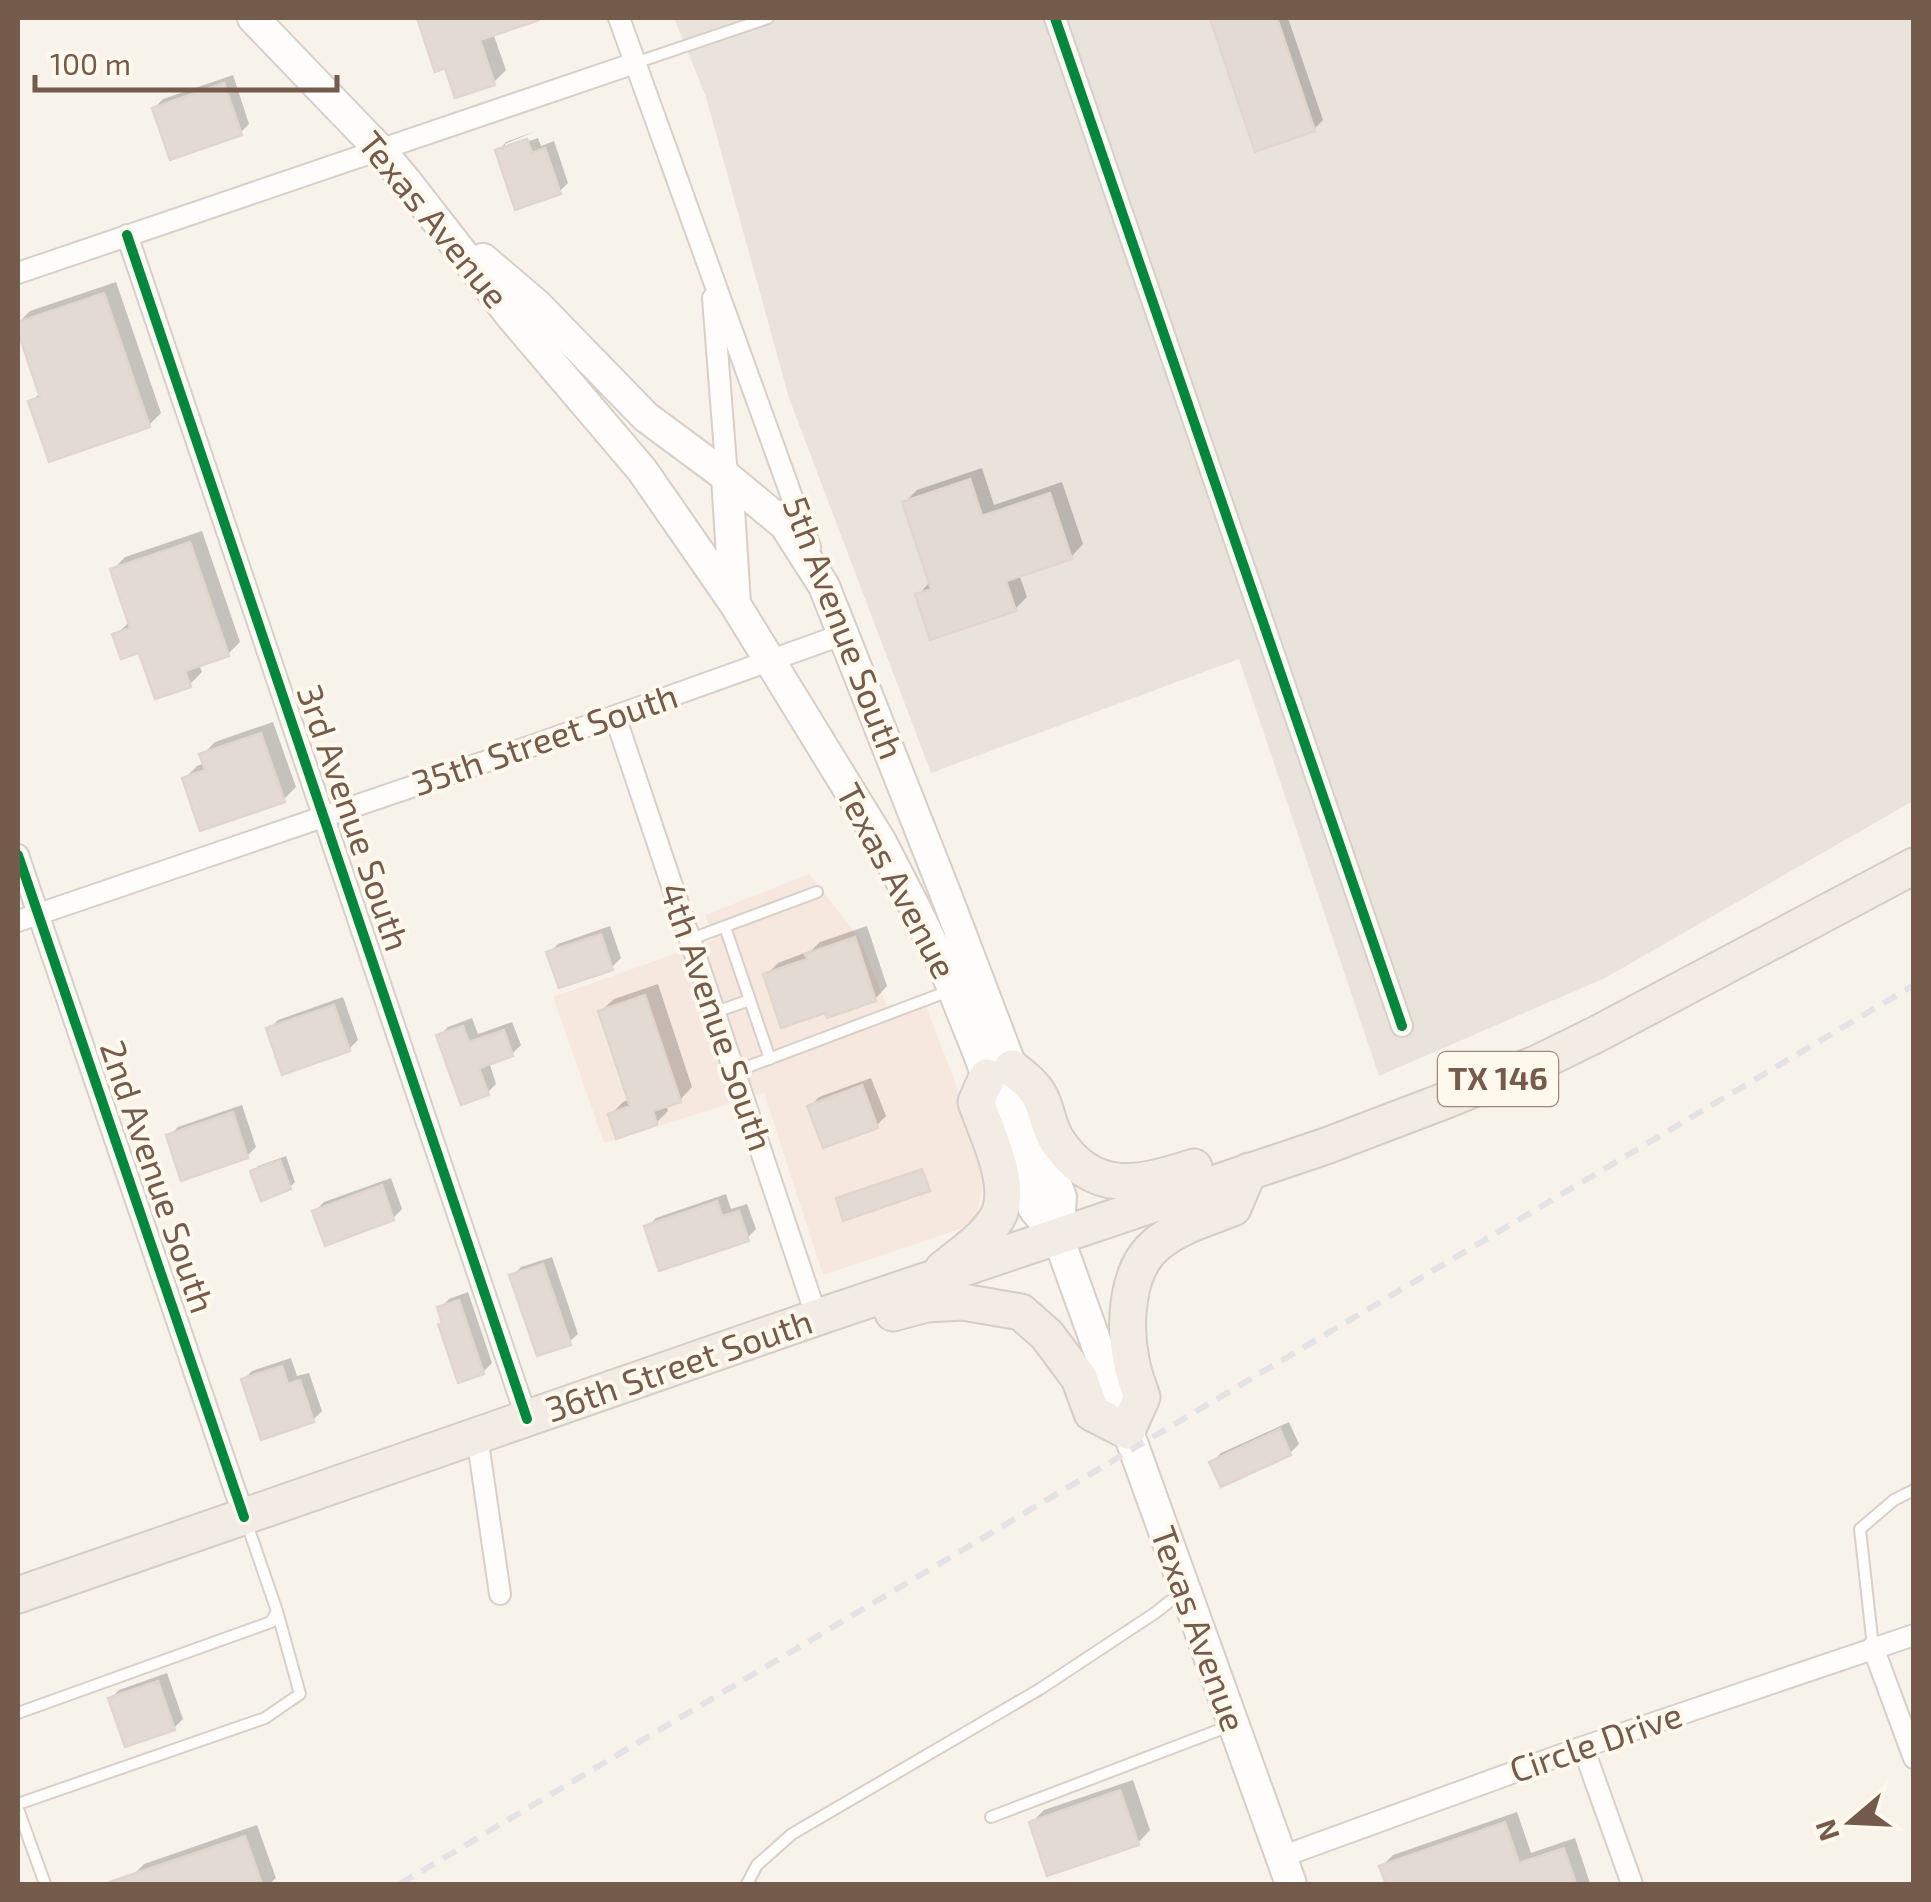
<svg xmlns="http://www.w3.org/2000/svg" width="1931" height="1902" font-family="'Exo 2',sans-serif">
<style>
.commercial{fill:#f7e8df}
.industrial{fill:#eae3dc}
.shadow{fill:#0003}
.building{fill:#e3dbd3;stroke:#e0d6cd;stroke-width:2.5}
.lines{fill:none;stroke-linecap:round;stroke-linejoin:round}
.service-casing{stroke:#d6d0c9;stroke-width:14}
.minor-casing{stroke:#d6d0c9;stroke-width:24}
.secondary-casing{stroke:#d6cfc7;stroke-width:34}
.trunk-casing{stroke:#d5cdc6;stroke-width:39}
.service{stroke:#fefdfc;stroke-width:10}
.minor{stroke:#fefdfc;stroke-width:20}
.secondary{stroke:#fefdfc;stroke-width:30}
.trunk{stroke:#f2ece5;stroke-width:35}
.rail{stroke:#e5e2e5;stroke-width:6;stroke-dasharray:15 10;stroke-linecap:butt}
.cycleway-casing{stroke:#fff8ec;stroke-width:16}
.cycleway{stroke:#00873e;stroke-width:10}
.labels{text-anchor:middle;stroke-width:8;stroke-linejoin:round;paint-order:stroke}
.shield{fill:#fff8ec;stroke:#9e8a7b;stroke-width:2.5}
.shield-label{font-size:32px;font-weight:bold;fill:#745b4b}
.street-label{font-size:35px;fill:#745b4b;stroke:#fff8ec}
</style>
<rect width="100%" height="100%" fill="#f7f3eb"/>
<path class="commercial" d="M809,874L860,939L888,1008L921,993L987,1166L975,1224L823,1275L764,1093L604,1143L553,997L714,940L705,915Z"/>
<path class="industrial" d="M674,18H1913V801L1605,978L1379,1076L1239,659L931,773L789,398L706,97Z"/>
<path class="shadow" d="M424,18H540L493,33L506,70L493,83L447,65L421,21Z
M1212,18H1288L1323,120L1314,129L1257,148Z
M233,75L249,124L240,133L154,108L163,99Z
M536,131L505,144V149L538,138L541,146L554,141L568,183L559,192L498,151L506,142Z
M116,282L161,413L149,425L31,402L41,392L18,323L30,311Z
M982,468L994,505L1062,482L1083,544L1071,557L1019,574L1027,597L1015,609L918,595L931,581L905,502L917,490Z
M202,531L240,642L228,654L199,664L202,672L189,685L140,649L115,635L131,621L113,570L125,557Z
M273,722L296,787L283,800L185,778L197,766L205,763L202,755L215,742Z
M610,926L621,958L612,967L549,953L558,944Z
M867,926L887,986L875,999L766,975L778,963L812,950L820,942Z
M658,984L692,1087L680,1100L666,1104L668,1111L656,1123L611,1114L623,1102L631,1099L601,1011L614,999Z
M343,997L358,1040L349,1049L269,1029L278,1020Z
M472,1018L478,1034L512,1022L521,1045L512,1054L489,1062L496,1084L487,1093L439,1036L448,1027Z
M871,1078L886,1116L877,1125L810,1106L819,1097Z
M242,1105L256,1147L247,1156L169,1136L178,1127Z
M286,1156L295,1182L290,1187L253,1172L258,1166Z
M391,1178L402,1209L393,1218L315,1211L324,1202Z
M726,1194L731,1209L747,1204L756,1229L747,1238L647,1227L656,1218Z
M552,1257L578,1334L569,1342L512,1276L521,1267Z
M468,1292L492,1363L483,1372L445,1321L440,1308L449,1299Z
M291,1358L297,1376L309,1373L322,1411L313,1420L243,1380L252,1371Z
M1289,1422L1299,1444L1290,1453L1212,1462L1221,1453Z
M167,1673L183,1719L174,1728L110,1699L119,1690Z
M1133,1780L1150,1830L1138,1843L1032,1822L1044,1810Z
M1517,1812L1531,1853L1575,1838L1590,1883L1388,1884L1382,1866L1393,1855Z
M257,1825L276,1878L269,1884H134L132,1876L144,1864Z"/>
<path class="building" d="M417,18H539V20L480,40L495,85L455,98L445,68L435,72Z
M1210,18H1277L1315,131L1255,152Z
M224,83L242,135L170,160L152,108Z
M527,139L532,153L545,148L561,194L515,210L495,150Z
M104,293L150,427L49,462L28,401L40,397L18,332V322Z
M970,479L982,516L1050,493L1072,559L1006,581L1016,611L930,640L915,594L931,589L902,502Z
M190,542L229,656L185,671L191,687L155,699L139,653L121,659L112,634L130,628L110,569Z
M261,733L285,802L200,831L182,778L205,770L199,754Z
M601,934L613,970L559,988L546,952Z
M855,937L876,1001L827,1018L825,1013L781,1028L763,974L807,959L805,954Z
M645,995L681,1102L653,1111L657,1125L616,1139L608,1114L630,1106L598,1011Z
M334,1005L350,1051L282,1075L266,1028Z
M463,1026L469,1042L504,1030L513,1056L479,1068L489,1095L461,1105L436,1035Z
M862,1085L878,1128L823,1148L807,1106Z
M233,1112L248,1158L181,1181L166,1135Z
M280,1160L291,1189L261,1201L250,1171Z
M922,1169L930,1191L843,1221L836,1198Z
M382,1185L394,1220L325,1246L312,1211Z
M717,1201L722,1216L739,1211L749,1241L659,1271L644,1226Z
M543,1264L571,1345L537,1356L509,1275Z
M459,1300L484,1374L458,1383L438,1324L442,1323L437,1307Z
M282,1366L288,1384L300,1380L314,1422L261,1440L241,1379Z
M1280,1429L1291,1455L1221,1487L1209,1462Z
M158,1681L175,1730L125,1747L108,1698Z
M1120,1790L1139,1845L1047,1876L1029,1822Z
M1505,1822L1519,1863L1564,1848L1576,1884H1386L1379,1866Z
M245,1836L262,1884H110V1882Z"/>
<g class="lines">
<g class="service-casing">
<path id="service" d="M635,63L768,18
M725,927L770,1059
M691,939L817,892
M715,1012L750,1000
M734,1072L949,991
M1873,1647L1860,1529L1894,1500L1914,1490
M18,1713L271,1622L277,1611L247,1524
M18,1804L265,1718L300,1694L277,1611
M18,1809L45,1884
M991,1817L1232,1725
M747,1884L757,1865L792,1834L1040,1689L1155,1613L1183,1591"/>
</g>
<g class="minor-casing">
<path id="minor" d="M619,18L810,547
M1055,18L1402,1026
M127,235L527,1419
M18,273L635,63
M713,298L727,477
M615,716L817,1318
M18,855L244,1517
M18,921L537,744L844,634
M477,1436L500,1594
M1873,1647L1914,1758
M1583,1747L1632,1884
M1281,1857L1583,1747L1914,1635"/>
</g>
<g class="secondary-casing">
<path id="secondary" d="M253,18L380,150L405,180L512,317L642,470L735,604L881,842L915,908L946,972L980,1057L1034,1209L1058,1237L1291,1884
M483,259L537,305L646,417L727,477L785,525L824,586L946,895L1061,1197L1058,1237
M727,477L735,604"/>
</g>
<g class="trunk-casing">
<path id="trunk" d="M1012,1068C1019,1074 1029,1081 1035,1089C1046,1102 1047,1124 1056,1139C1093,1196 1138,1185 1194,1167
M943,1269C960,1255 983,1240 995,1221C1017,1191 987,1134 976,1102L987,1077
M893,1313L927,1304L963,1302L1021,1312L1047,1335L1079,1378L1092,1413L1127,1431L1142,1397C1138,1385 1133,1373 1131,1360C1124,1324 1126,1269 1157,1244C1179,1226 1207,1218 1233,1208L1249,1171
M18,1595L827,1314L1326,1146L1444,1101L1538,1063L1597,1034L1914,866"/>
</g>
<use href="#service" class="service"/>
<use href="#minor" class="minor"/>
<use href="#secondary" class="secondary"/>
<use href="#trunk" class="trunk"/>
<path class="rail" d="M400,1884L1914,985"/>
<g class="cycleway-casing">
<path id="cycleway" d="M1055,18L1402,1026
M127,235L527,1419
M18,855L244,1517"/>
</g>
<use href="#cycleway" class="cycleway"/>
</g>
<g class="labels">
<rect class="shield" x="1438" y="1052" width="120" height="54" rx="8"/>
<g class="shield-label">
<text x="1498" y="1090">TX 146</text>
</g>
<g class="street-label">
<text transform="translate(433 220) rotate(51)" y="12">Texas Avenue</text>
<text transform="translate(843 628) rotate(69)" y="12">5th Avenue South</text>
<text transform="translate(545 740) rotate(-19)" y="12">35th Street South</text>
<text transform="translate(353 818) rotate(71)" y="12">3rd Avenue South</text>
<text transform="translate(896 881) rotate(62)" y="12">Texas Avenue</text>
<text transform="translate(716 1017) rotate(71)" y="12">4th Avenue South</text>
<text transform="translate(157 1177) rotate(71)" y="12">2nd Avenue South</text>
<text transform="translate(679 1366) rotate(-19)" y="12">36th Street South</text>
<text transform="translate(1198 1629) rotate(70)" y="12">Texas Avenue</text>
<text transform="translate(1596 1743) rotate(-19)" y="12">Circle Drive</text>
</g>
</g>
<rect width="1931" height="1902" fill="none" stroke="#745b4b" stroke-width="40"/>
<g transform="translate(1851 1822) rotate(251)" stroke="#fff8ec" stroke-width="8" paint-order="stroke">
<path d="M0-8L18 38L0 25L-18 38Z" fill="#745b4b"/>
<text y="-15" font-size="28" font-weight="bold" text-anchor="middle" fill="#745b4b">N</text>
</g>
<path d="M35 75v15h302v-15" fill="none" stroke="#745b4b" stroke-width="5"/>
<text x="50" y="75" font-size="30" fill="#745b4b" stroke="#fff8ec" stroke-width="8" paint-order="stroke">100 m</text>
</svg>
